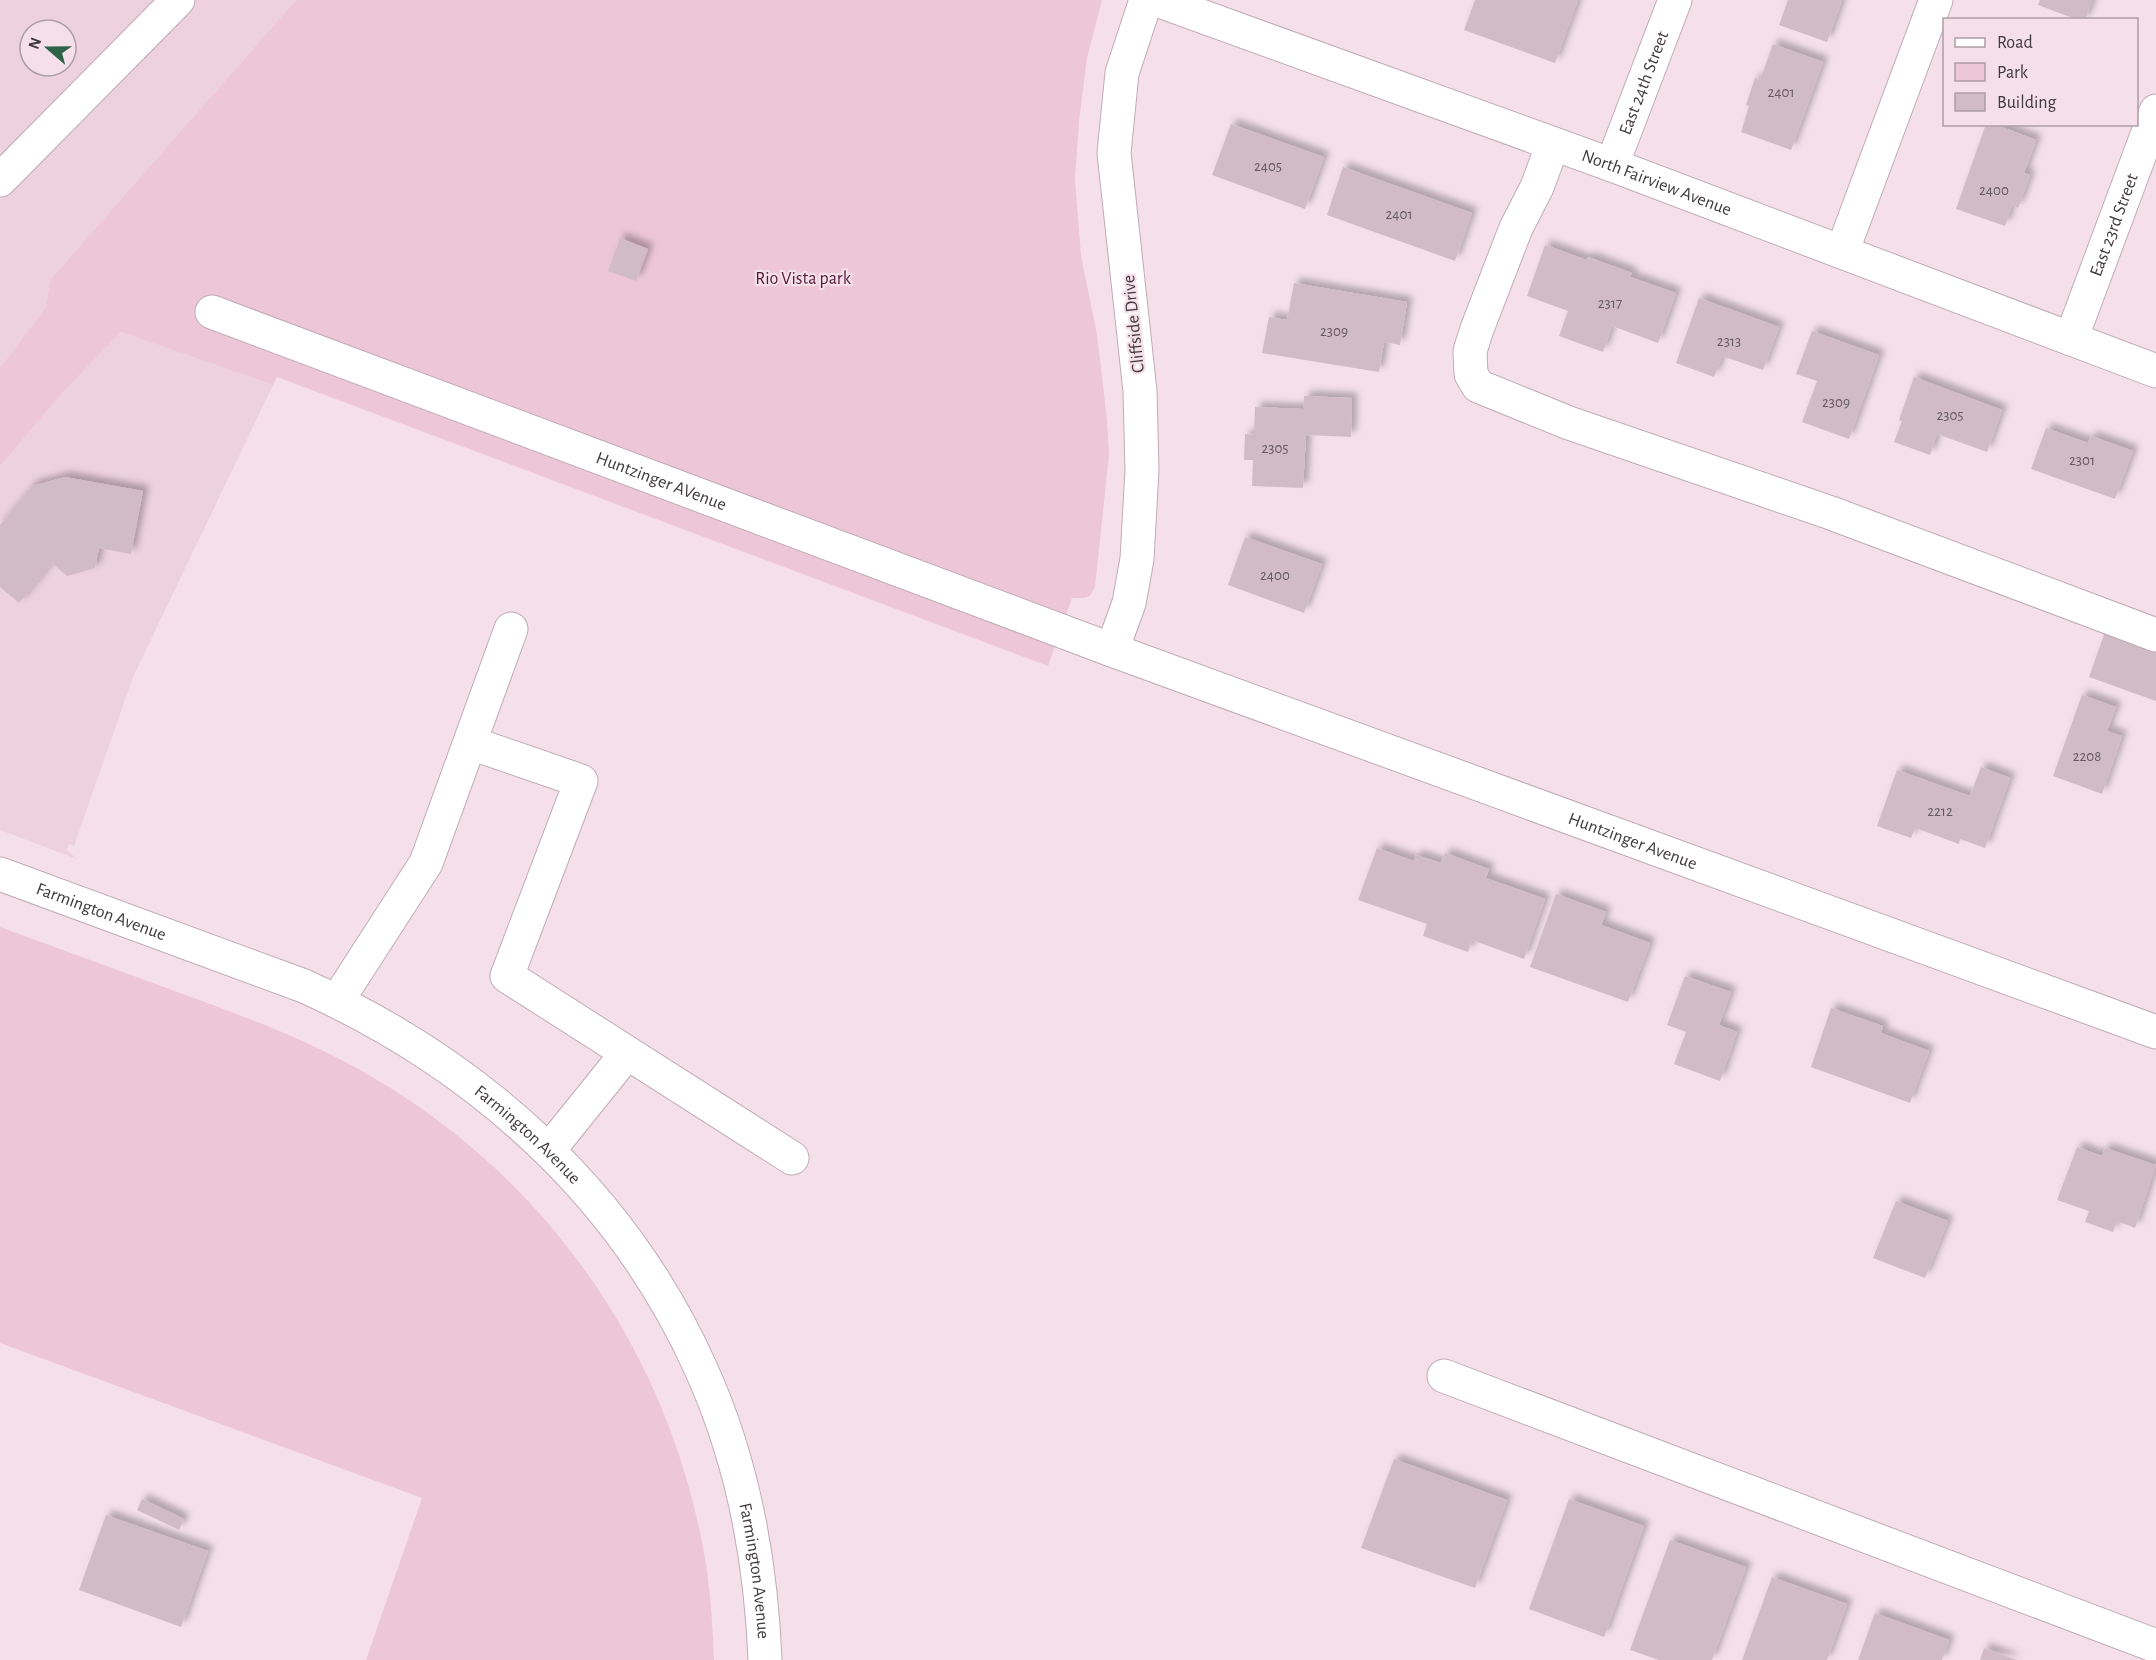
<svg xmlns="http://www.w3.org/2000/svg" width="2156" height="1660" font-family="'Alegreya Sans',sans-serif">
<style>
.built{fill:#edd1dd;fill-rule:evenodd}
.green{fill:#edc7d7}
.building{fill:#d1bcc5;filter:url(#shadow)}
.lines{fill:none;stroke-linecap:round;stroke-linejoin:round}
.minor-casing{stroke:#c0acb4;stroke-width:35}
.minor{stroke:#fff;stroke-width:33}
.labels{text-anchor:middle;stroke-width:4.5;stroke-linejoin:round;paint-order:stroke}
.number-label{font-size:15px;fill:#655a5e}
.street-label{font-size:18px;fill:#41393c;stroke:#f5e0e9}
.park-label{font-size:18px;fill:#541b39;stroke:#f5e0e9}
</style>
<defs>
<filter id="shadow"><feDropShadow dx="5.5" dy="-5.5" stdDeviation="3" flood-color="#0004"/></filter>
</defs>
<rect width="100%" height="100%" fill="#f5e0e9"/>
<path class="built" d="M0,0H296L50,280L46,307L0,368ZM30,30H66V66H30Z
M121,332L273,385L133,677L74,846L69,844L67,850L77,859L0,830V466L64,391Z"/>
<path class="green" d="M296,0H1102L1087,58L1079,122L1075,179L1081,256L1097,334L1107,420L1109,455L1095,587L1090,596L1083,598H1072L1048,666L277,377L273,385L121,332L64,391L0,466V368L46,307L50,280Z
M0,927C61,949 122,972 183,994C245,1017 309,1040 367,1074C551,1179 675,1361 707,1571C711,1600 713,1631 714,1660H366L422,1498L0,1343Z"/>
<path class="building" d="M1475,0H1578L1555,63L1464,30Z
M1788,0H1842L1827,42L1779,25Z
M2040,0H2092L2085,20H2078L2038,5Z
M1773,44L1823,62L1791,150L1741,132L1749,106L1746,105L1755,78L1760,80Z
M1231,124L1324,157L1305,209L1212,175Z
M1986,124H1994L2036,140L2024,173L2030,175L2018,208L2012,205L2005,226L1956,209Z
M1343,167L1472,213L1455,261L1327,215Z
M620,238L648,249L636,281L608,271Z
M1545,245L1587,260L1588,257L1632,273L1630,277L1676,293L1658,343L1612,326L1603,352L1559,336L1568,311L1527,296Z
M1294,283L1407,302L1400,345L1384,342L1379,372L1262,353L1269,317L1287,320Z
M1699,298L1779,327L1763,370L1722,356L1714,377L1676,363Z
M1812,331L1879,355L1849,439L1802,422L1817,381L1796,374Z
M1914,377L2002,410L1987,452L1937,434L1930,455L1894,442L1902,421L1899,420Z
M1304,396L1352,398L1351,437L1306,435L1303,488L1252,486L1253,460H1244L1245,434L1254,435L1255,407L1303,409Z
M2046,428L2088,443L2091,436L2133,451L2115,499L2031,469Z
M65,477L143,491L131,554L99,548L95,568L67,576L52,563L19,603L0,587V525L32,486Z
M1245,537L1322,564L1304,613L1228,585Z
M2105,632L2156,650V701L2089,677Z
M2082,695L2116,707L2107,731L2122,736L2102,794L2053,776Z
M1981,767L2010,778L1985,848L1960,839L1959,844L1915,828L1911,838L1877,826L1897,770L1970,796Z
M1377,848L1414,861L1416,855L1441,863L1445,853L1489,869L1486,878L1545,899L1524,959L1472,940L1468,952L1423,936L1427,924L1358,900Z
M1556,894L1606,912L1601,925L1650,943L1628,1002L1530,967Z
M1685,976L1731,992L1719,1025L1737,1032L1720,1081L1674,1064L1686,1032L1667,1025Z
M1831,1008L1883,1026L1881,1033L1929,1051L1910,1103L1811,1067Z
M2077,1147L2102,1156L2105,1148L2156,1165L2135,1228L2117,1221L2113,1232L2085,1222L2089,1211L2057,1200Z
M1896,1201L1948,1221L1925,1278L1873,1258Z
M1394,1459L1507,1500L1475,1588L1361,1548Z
M142,1499L184,1519L179,1530L137,1510Z
M1569,1499L1644,1526L1604,1637L1529,1609Z
M106,1515L208,1551L181,1627L79,1590Z
M1670,1540L1746,1567L1712,1660H1659L1630,1650Z
M1772,1577L1847,1604L1827,1660H1742Z
M1875,1613L1949,1640L1942,1660H1858Z
M1984,1648L2017,1660H1980Z"/>
<g class="lines">
<g class="minor-casing">
<g id="minor">
<path id="s1" d="M1157,0L1612,165L2156,371"/>
<path d="M1553,144L1537,187L1516,228L1477,329L1470,351L1471,374L1478,386L1569,423L1831,513L2156,635"/>
<path id="s2" d="M1612,165L1675,0"/>
<path d="M0,180L178,0"/>
<path d="M1842,252L1936,0"/>
<path id="s3" d="M212,312L1112,650L2156,1032"/>
<path id="s4" d="M2071,339L2156,111"/>
<path d="M1112,650L1129,603L1137,559L1142,470L1140,391L1114,153L1122,73L1146,0"/>
<path d="M471,743L581,781L507,976L792,1158"/>
<path id="s5" d="M0,874L304,986C478,1064 623,1194 701,1369C742,1459 761,1561 765,1660"/>
<path d="M337,1001L426,863L511,629"/>
<path d="M549,1150L627,1053"/>
<path d="M1444,1376L2156,1646"/>
</g>
</g>
<use href="#minor" class="minor"/>
</g>
<g class="labels">
<g class="number-label">
<text x="1781" y="97">2401</text>
<text x="1268" y="171">2405</text>
<text x="1994" y="195">2400</text>
<text x="1399" y="219">2401</text>
<text x="1610" y="308">2317</text>
<text x="1334" y="336">2309</text>
<text x="1729" y="346">2313</text>
<text x="1836" y="407">2309</text>
<text x="1950" y="420">2305</text>
<text x="1275" y="453">2305</text>
<text x="2082" y="465">2301</text>
<text x="1275" y="580">2400</text>
<text x="2087" y="761">2208</text>
<text x="1940" y="816">2212</text>
</g>
<g class="street-label">
<text dy="6" stroke="none"><textPath href="#s2" startOffset="88">East 24th Street</textPath></text>
<text dy="6" stroke="none"><textPath href="#s1" startOffset="532">North Fairview Avenue</textPath></text>
<text dy="6" stroke="none"><textPath href="#s4" startOffset="122">East 23rd Street</textPath></text>
<text transform="translate(1133 324) rotate(-96)" y="6">Cliffside Drive</text>
<text dy="6" stroke="none"><textPath href="#s3" startOffset="480">Huntzinger AVenue</textPath></text>
<text dy="6" stroke="none"><textPath href="#s3" startOffset="1516">Huntzinger Avenue</textPath></text>
<text dy="6" stroke="none"><textPath href="#s5" startOffset="108">Farmington Avenue</textPath></text>
<text dy="6" stroke="none"><textPath href="#s5" startOffset="594">Farmington Avenue</textPath></text>
<text dy="6" stroke="none"><textPath href="#s5" startOffset="1098">Farmington Avenue</textPath></text>
</g>
<g class="park-label">
<text x="803" y="284">Rio Vista park</text>
</g>
</g>
<rect x="1943" y="18" width="195" height="108" fill="#f5e0e9" stroke="#ad9da4" stroke-width="1.5"/>
<rect x="1955" y="38" width="30" height="9" fill="#ffffff" stroke="#ad9da4" stroke-width="1.5"/>
<text x="1997" y="48" font-size="18" fill="#41393c">Road</text>
<rect x="1955" y="63" width="30" height="18" fill="#edc7d7" stroke="#ad9da4" stroke-width="1.5"/>
<text x="1997" y="78" font-size="18" fill="#41393c">Park</text>
<rect x="1955" y="93" width="30" height="18" fill="#d1bcc5" stroke="#ad9da4" stroke-width="1.5"/>
<text x="1997" y="108" font-size="18" fill="#41393c">Building</text>
<g transform="translate(48 48) rotate(290)"><circle r="28" fill="#f5e0e9" stroke="#ad9da4" stroke-width="1.5"/>
<path d="M0-4.5L10 22L0 15L-10 22Z" fill="#2e6348"/>
<text y="-9" font-size="16" font-weight="bold" text-anchor="middle" fill="#41393c">N</text>
</g>
</svg>
